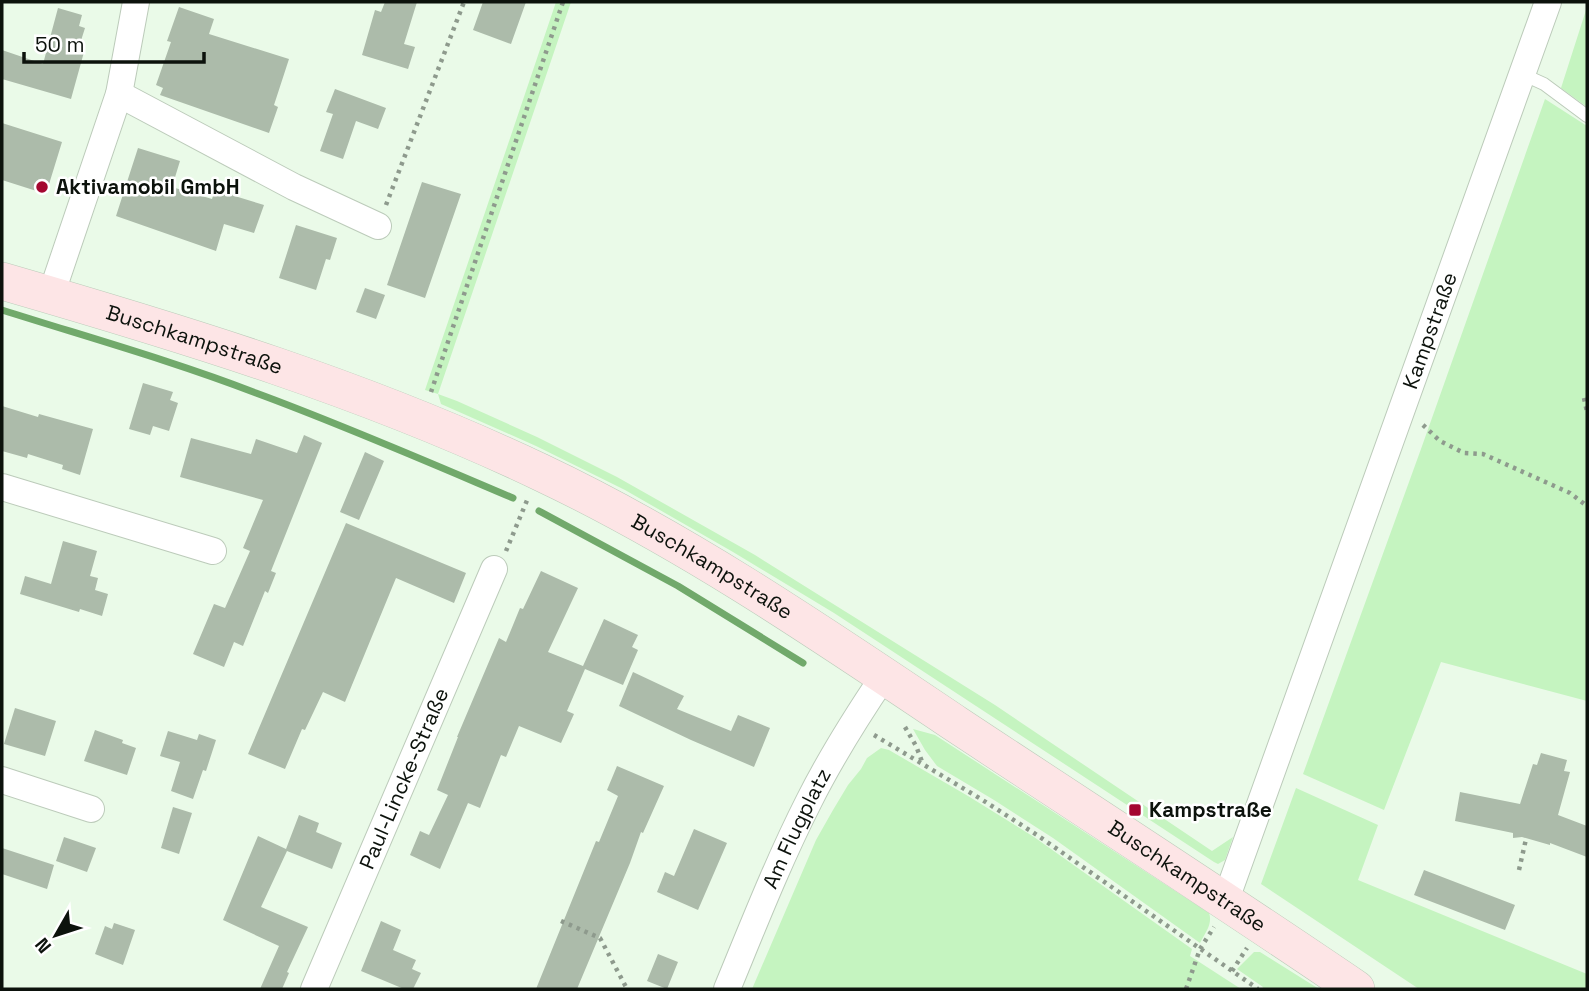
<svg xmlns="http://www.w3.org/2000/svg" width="1589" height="991" font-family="'Space Grotesk',sans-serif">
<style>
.green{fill:#c5f4c0}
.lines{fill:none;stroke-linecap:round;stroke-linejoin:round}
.stream{stroke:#71a96b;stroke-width:7}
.building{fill:#acbbaa}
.lane-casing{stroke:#bccbba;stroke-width:14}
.street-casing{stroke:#bccbba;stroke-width:28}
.secondary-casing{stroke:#bccbba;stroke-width:38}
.path{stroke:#8e9a8d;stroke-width:4.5;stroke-dasharray:3.5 5;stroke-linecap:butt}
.lane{stroke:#fff;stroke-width:12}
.street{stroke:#fff;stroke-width:26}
.secondary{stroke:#fde5e6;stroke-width:37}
.poi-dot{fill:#a40730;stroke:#fff;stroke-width:2.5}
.labels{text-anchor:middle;stroke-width:5;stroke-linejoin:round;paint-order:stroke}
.poi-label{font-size:21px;font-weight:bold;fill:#0c120c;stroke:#fff;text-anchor:start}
.street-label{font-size:21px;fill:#0c120c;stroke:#fff}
</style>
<rect width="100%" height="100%" fill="#eafae8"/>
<path class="green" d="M556,2H571L438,394L457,401L537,437L617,477L755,555L995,705L1212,851L1233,837L1225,860L1218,864L1214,862L834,613L733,552L625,490L536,446L441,404L438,394L425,390Z
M1587,7V107L1561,88Z
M1545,99L1587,126V701L1441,662L1384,810L1303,774L1421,449Z
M913,729L935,735L1209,913C1213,924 1205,933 1200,943L1053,838L994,800L937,766L925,750Z
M881,748L889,750L968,796L1034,837L1192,949L1190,956L1241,989H752L816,840L833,810L848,785L861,769L867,758Z
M1296,788L1378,825L1358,880L1587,974V989H1419L1261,884Z
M1254,952H1260L1319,989H1262L1263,987L1237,969Z"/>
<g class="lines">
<path class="stream" d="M2,310C87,337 173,361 256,393C343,425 428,462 513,498
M539,511L678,586L803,663"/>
</g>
<path class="building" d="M385,2H417L404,44L415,47L408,69L362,55L375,10L381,12Z
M483,2H526L511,44L473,30Z
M179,7L214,19L209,34L289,59L274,105L278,107L269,133L160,95L163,88L156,85L171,42L167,41Z
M58,8L82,15L79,26L85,28L78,50L84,52L71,99L2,79V50L43,64Z
M335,89L386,108L378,129L356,121L343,159L320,151L333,114L326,112Z
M2,123L62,142L46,194L2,180Z
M138,148L180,161L172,187L212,199L215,190L264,205L254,233L224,224L216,251L116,216Z
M422,182L461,194L425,298L387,285Z
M296,225L337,238L330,260L326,259L316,290L279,278Z
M365,288L385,295L376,319L356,312Z
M143,383L173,392L170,400L178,403L169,431L153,426L150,435L129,429Z
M2,406L38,417L39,414L93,429L80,475L62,469L63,465L28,454L27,458L2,451Z
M304,435L322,443L271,571L276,573L268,593L265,591L243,646L234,642L224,667L193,654L214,604L225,608L250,551L243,548L263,500L180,477L191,438L251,454L256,439L297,453Z
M365,452L384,461L359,520L340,512Z
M346,523L466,573L454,603L396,578L345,702L323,692L305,730L302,729L285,769L248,754Z
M63,541L97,551L90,576L98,578L95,590L108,594L102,616L80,609L79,612L20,594L25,576L51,584Z
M541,571L578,588L548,652L583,666L604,619L638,635L632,647L638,650L623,685L585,669L567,711L574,714L561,743L519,726L506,757L501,755L480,808L468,803L440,869L410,855L420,831L429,835L448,795L437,790L458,737H457L499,638L506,642L520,608L523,609Z
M633,672L684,696L677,709L731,731L738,715L770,728L754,767L691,740L619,706Z
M15,708L56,721L45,756L4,744Z
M95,730L123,740L122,743L136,748L127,775L84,761Z
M168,731L197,740L199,734L216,740L206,771L203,770L193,799L171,791L180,762L160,756Z
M1541,753L1567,760L1564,771L1570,772L1558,815L1587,826V857L1550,843V845L1522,837L1513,838V833L1455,821L1460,792L1520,804L1533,764L1537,765Z
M617,766L664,786L643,833L641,832L630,863L577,989H536L596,841L599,842L618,796L607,790Z
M173,807L192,813L179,854L161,848Z
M299,815L319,823L316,832L342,843L332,869L287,851L261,907L308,927L287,972L289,973L282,989H260L279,946L223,920L258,836L286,849Z
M694,829L727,843L698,910L657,892L665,872L674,876Z
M64,837L96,848L87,872L56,861Z
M2,848L54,865L47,889L2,874Z
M1424,870L1515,905L1505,930L1414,895Z
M381,921L401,930L393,950L416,960L412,969L421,973L413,989H404L361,971Z
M114,923L135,930L123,965L95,954L105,926L112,929Z
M658,954L678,962L667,989L647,981Z"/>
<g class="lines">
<g class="lane-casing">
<path id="lane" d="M1522,74L1544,84L1587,116"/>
</g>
<g class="street-casing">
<g id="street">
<path d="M119,94L294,187L378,226"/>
<path d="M51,295L119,94L136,2"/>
<path d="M2,487L213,551"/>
<path d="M2,780L91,809"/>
<path id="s1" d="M1225,902L1548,2"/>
<path id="s2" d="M314,989L494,569"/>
<path id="s3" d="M727,989C753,926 778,862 809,801C831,757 857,716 884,676"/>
</g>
</g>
<g class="secondary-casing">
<g id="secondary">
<path id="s4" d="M2,281C185,334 368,390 540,472C686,541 822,634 956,724C1089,812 1224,899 1356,989"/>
</g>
</g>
<path class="path" d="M386,205L464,2
M431,392L563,2
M1584,398L1587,412
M1423,425L1440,441L1464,453L1483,454L1570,493L1587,506
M506,551L528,498
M905,727L916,746L923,764
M874,735L981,799L1037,835L1258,989
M1519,870L1526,839
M561,921L600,938L626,987
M1232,971L1247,948
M1186,989L1200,949L1214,927"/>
<use href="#lane" class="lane"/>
<use href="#street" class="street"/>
<use href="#secondary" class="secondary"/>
</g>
<g class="poi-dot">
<circle cx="42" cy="187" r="7"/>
<rect x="1128" y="803" width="14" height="14" rx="3.5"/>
</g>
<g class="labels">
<g class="poi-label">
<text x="56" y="194">Aktivamobil GmbH</text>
<text x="1149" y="817">Kampstraße</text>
</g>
<g class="street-label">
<text dy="7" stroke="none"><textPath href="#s1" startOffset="607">Kampstraße</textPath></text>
<text dy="7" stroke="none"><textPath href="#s4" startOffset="201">Buschkampstraße</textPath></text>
<text dy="7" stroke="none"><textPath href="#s4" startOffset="768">Buschkampstraße</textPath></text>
<text dy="7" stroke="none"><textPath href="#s2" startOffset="229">Paul-Lincke-Straße</textPath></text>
<text dy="7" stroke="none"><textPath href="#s3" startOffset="175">Am Flugplatz</textPath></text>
<text dy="7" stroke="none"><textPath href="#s4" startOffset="1335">Buschkampstraße</textPath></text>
</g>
</g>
<rect width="1589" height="991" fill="none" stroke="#0c120c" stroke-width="7"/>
<g transform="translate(56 935) rotate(231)" stroke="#ffffff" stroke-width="5" paint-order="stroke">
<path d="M0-5L12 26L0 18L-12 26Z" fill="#0c120c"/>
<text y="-10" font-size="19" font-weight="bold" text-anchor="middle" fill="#0c120c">N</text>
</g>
<path d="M24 52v10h180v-10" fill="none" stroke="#0c120c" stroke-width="3.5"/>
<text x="35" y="52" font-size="21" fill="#0c120c" stroke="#ffffff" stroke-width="5" paint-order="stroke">50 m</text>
</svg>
